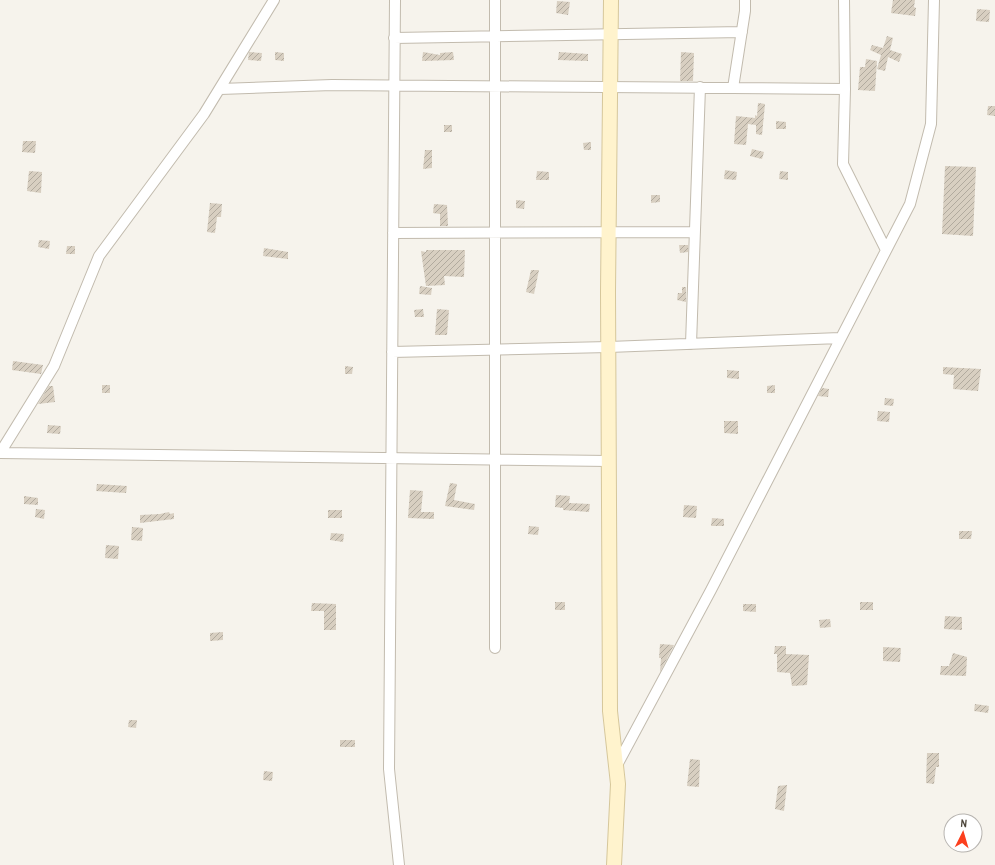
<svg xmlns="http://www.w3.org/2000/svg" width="995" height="865" font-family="'Archivo Narrow',sans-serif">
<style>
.building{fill:url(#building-hatch)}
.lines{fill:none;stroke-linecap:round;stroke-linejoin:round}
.street-casing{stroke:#c2bbae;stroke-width:12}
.secondary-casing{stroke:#d6c79b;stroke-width:16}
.street{stroke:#fff;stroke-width:10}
.secondary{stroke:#fff3cd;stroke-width:14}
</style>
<defs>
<pattern id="building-hatch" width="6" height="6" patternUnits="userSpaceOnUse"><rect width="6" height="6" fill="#d8cfc1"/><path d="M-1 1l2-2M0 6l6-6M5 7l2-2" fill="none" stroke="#b1aa9e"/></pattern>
</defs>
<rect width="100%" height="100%" fill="#f6f3ec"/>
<path class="building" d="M893,0H915L914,7L916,8L915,16L891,13Z
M557,1L570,2L568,15L556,13Z
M977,9L990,10L989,22L976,21Z
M887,36L893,38L890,50L902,54L899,62L888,57L885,71L877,69L881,55L870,50L872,45L883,48Z
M249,52L262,53L261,61L248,60Z
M275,52L284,53V61L275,60Z
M423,52L440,55V53L453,52L454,60L422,61Z
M559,52L588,54V61L558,60Z
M681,52L694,53L693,81H680Z
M866,59L877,61L875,91L858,90L860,67H865Z
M758,103L765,104L762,135L756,134V125L748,124L746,145L734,144L736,116L755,118V115L757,116Z
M988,106H995V116L987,115Z
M776,121L786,122V129H776Z
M444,125H452V132H444Z
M23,141H36L35,153L22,152Z
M591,142V150H584L583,143Z
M752,149L764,152L762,159L750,156Z
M425,150H432V168L423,169Z
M945,166L976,167L973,236L942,234Z
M725,170L737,172L736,180L724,179Z
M29,171L42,172L41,193L27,191Z
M537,171L549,172V180H536Z
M780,171L788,172V180L779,179Z
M651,195H660V202L651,203Z
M516,200L525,201L524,209L516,208Z
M210,203L222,204L221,217H217L215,233L207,232Z
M434,204L447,205L448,226H440V214L433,213Z
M39,240L50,241L49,249L38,247Z
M679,245H688V252L680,253Z
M67,246H75V254H66Z
M264,248L288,252V259L263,256Z
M426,250H465L464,277L444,276L445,285L426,286L421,251L426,252Z
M531,270H539L534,294L526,292Z
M420,286L432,288L431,295L419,294Z
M682,287H686V302L677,300L678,293H682Z
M423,309L424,317H415L414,310Z
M437,309L449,310L447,335H435Z
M13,361L43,365L41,374L12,370Z
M345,366L353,367L352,374H345Z
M943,367L981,369L978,391L953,389L954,375L943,374Z
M727,370L739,371V379L727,378Z
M102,385H110V393H102Z
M775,385V393H767V386Z
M49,386H53L55,402L38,404Z
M822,388L829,389L828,397L818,396Z
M885,398L894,399L893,406L884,405Z
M878,411L890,412L889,422L877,421Z
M724,421H738V434L724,433Z
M48,425L61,426L60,434L47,433Z
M450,483L457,484L454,500L475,504L474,510L445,506Z
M97,484L127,486L126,493L96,491Z
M410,490L423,491L421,512H434V519L408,518Z
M556,495L570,496L569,503L590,504L589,512L563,510V508L555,507Z
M24,496L38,498V505L24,504Z
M684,505L697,506L696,518L683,517Z
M36,509L45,510L44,519L35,517Z
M328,510H342V518H328Z
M169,512L170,514L174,513V519L140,523V515L160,514Z
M712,518L724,519V526H711Z
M529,526L539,527L538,535L528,534Z
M132,527L143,528L142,541L131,540Z
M959,531H972L971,539H959Z
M331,533L344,534L343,542L330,540Z
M106,545L119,546L118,559L105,558Z
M555,602H565V610H555Z
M860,602H873V610H860Z
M312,603L336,604V630H324V611H311Z
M743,604H756V612L743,611Z
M945,616L962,617V630L944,629Z
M830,619L831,627L820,628L819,620Z
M223,632V640L210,641V633Z
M660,644L674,645L660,672L661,658H659Z
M775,646H786V654L809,655L807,685L792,686L790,673L777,672V654H774Z
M883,647L901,648L900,662L883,661Z
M953,653L967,657L966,676L940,675L941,666H949Z
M975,704L989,706L988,713L974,711Z
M129,720H137L136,728L128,727Z
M340,740H355V747H340Z
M927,753H939V767H936L934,784L926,783Z
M690,759L700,760L699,787L687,786Z
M264,771L273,772L272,781L263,780Z
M787,785L784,811L775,809L778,786Z"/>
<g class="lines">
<g class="street-casing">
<path id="street" d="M395,0L389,769L399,865
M495,0V648
M844,0L845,89L843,164L886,250
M394,38L742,32
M733,88L745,11V0
M220,89L332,85L845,89
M393,233L695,232
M691,344L700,87
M392,352L609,347L840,338
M0,453L609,461
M0,453L54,366L99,256L204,114L274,0
M616,767L711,590L910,204L931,124L934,0"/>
</g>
<g class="secondary-casing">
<path id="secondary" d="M611,0L608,292L610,711L618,784L614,865"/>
</g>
<use href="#street" class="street"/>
<use href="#secondary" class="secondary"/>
</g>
<g transform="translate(963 833) rotate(5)"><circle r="19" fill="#ffffff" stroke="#b7b4b0"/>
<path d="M0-3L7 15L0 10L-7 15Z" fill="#fc3f1d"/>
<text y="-6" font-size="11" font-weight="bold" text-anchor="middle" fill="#4b4439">N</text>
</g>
</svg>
